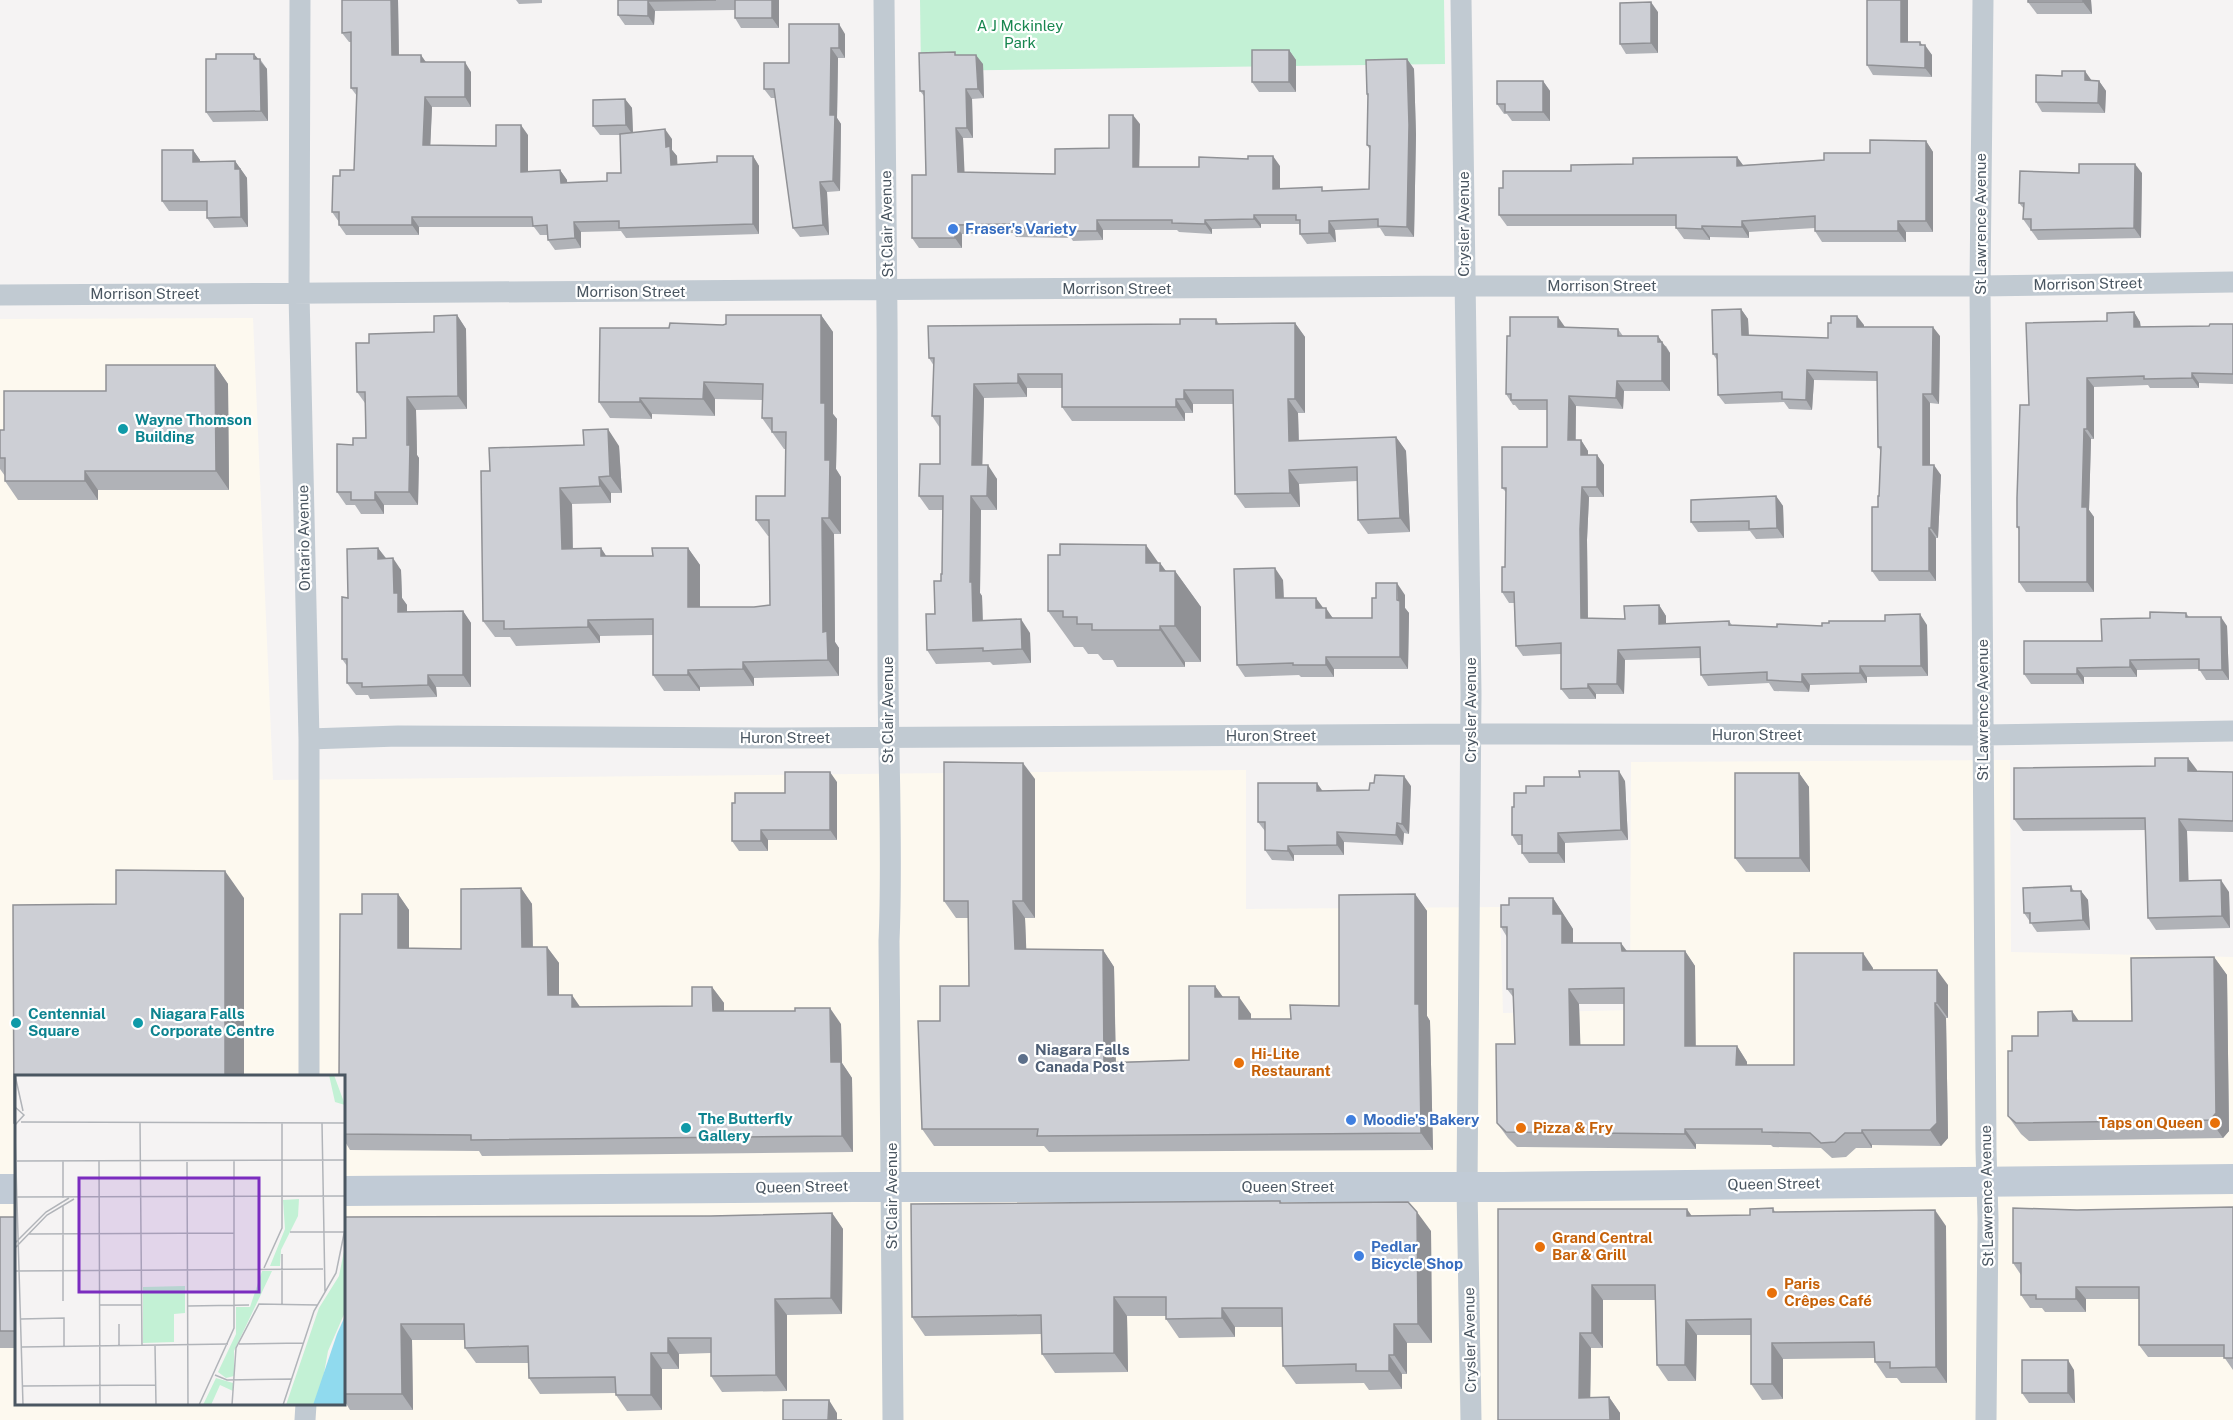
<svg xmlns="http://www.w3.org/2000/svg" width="2233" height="1420" font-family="'Public Sans',sans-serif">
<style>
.commercial{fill:#fdf9ef;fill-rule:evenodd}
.green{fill:#c3f1d5}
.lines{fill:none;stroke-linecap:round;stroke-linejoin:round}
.street{stroke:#c1cad2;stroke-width:21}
.secondary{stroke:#c1cbd6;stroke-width:30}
.wall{fill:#b0b2b7;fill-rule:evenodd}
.shaded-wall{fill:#909195}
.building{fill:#cdcfd5;stroke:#909195;stroke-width:1.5;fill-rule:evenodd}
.shop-dot{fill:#3f7fe0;stroke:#fff;stroke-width:2}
.culture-dot{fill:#0f9aa8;stroke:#fff;stroke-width:2}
.service-dot{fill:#5c6f8a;stroke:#fff;stroke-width:2}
.food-dot{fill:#e8710a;stroke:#fff;stroke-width:2}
.labels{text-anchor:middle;stroke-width:4.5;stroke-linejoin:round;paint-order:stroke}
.park-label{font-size:15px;fill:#17864f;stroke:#fff}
.street-label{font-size:15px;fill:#4a5661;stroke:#fff}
.shop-label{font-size:15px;font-weight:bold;fill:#366cbe;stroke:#fff;text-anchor:start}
.culture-label{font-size:15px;font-weight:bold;fill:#0d838f;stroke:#fff;text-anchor:start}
.service-label{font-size:15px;font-weight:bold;fill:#4e5e75;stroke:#fff;text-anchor:start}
.food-label{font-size:15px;font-weight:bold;fill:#c56008;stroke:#fff;text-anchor:start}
.inset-road{fill:none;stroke:#b1b4b9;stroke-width:1.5}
.view{fill:#7b2cbf;fill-opacity:0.15;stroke:#7b2cbf;stroke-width:3}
.inset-edge{fill:none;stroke:#4a5661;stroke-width:3}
</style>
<rect width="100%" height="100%" fill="#f5f3f3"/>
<path class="commercial" d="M253,318L273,780L1246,770V909L1500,907L1503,1013L1630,1010L1631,762L2010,760L2011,952L2233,957V1420H0V319ZM16,1076H344V1404H16Z"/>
<path class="green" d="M920,0H1444L1445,64L921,71Z"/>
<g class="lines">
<path class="street" d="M300,0L299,293L309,739V1076
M884,0C887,222 888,445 888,667C888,759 893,850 889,941L893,1420
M1461,0L1471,694L1467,1187L1471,1420
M1983,0L1980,286L1986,1150L1988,1219L1986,1420
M0,295L1464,286H1980L2233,282
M309,739L398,736L782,738L1471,734L1983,735L2233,731
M305,1420L306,1404"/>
<path class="secondary" d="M0,1189H16
M344,1191L854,1187H1502L2233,1179"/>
</g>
<path class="wall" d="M342,0H398L399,55L426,62L471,72V107H432L430,145L496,146L528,135V171L560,170L567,180V182L607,181L621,173L620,135H600L593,126L625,99L632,108L633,133L672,139V150L677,156V164L717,162L753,156L759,166V234L626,238L621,231L581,232V248L555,250L548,240V235H540L534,227H419V235H346L339,225V222L332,212L340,176L354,170L357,96L351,88V42H349L342,33Z
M516,0H542V3L519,4Z
M618,0H779V28H741L735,18V10L655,11L654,25H625L618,15Z
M1908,0V42L1923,45L1932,55V77L1873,75L1867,65Z
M2091,0L2092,14H2037L2028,2Z
M1658,12V53L1626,54L1620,44Z
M845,34V58H838L837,118L841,124L840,191L827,192L829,235L800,237L793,228L776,98H771L764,89L789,63Z
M1289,50L1296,60V92H1259L1252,82Z
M957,55L983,64L984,98L972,99L973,138H963L964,172L1055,174L1109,148L1140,124L1139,167H1199L1280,166V189L1325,191L1369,189L1370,150L1367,145L1368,97L1367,94L1407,59L1414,69L1416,135L1414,237L1385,236L1380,228L1335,230L1336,242L1307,244L1300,234L1299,224H1261V228L1212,229V234L1179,232L1177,230H1103V240L1073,241L1071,238L1016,237L1013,233L962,234V248H919L912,238L926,175L924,96L920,91Z
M258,59H260L267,69L268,121L213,122L206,112Z
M1543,81L1550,91V121H1512L1507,114H1504L1497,104Z
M2092,81H2099L2106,91L2105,113L2042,112L2036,102Z
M1926,141L1933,152V232H1906V242H1822L1815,231V228L1749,232V238L1710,237V240L1684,239L1676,228V226H1507L1499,215L1503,188L1571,171L1633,164L1737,157L1743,165L1824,160L1870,153Z
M193,150L200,160V161H235L247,178L248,227L214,228L207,218V211H169L162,201Z
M2079,173H2142L2141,238L2038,240L2023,219L2024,209L2019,203Z
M1741,309L1748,319L1749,335L1828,338L1864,325V327L1940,336L1939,404L1930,403V465L1941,475L1938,538H1936V581H1879L1872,571L1878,507L1879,496L1881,451L1878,447L1877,381L1814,380L1812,410L1789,409L1784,402L1725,404L1718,395L1717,360L1713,354Z
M2134,312L2140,322L2141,327L2209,326L2233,324V384L2199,383V388H2150L2148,385L2094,387V439H2091L2089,510L2094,517V592H2026L2019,582V530L2017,527L2029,405L2107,321Z
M457,315L466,329L467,409L416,410L417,455L419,458L418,505H384V514H361L355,505H346L337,492L353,445L366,438L365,403L357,392L369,343L434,332Z
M821,315L833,332V414L837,419L836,469L841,477V534H834L835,642L839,648V676L754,678V686L700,687V691H664L653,675V635L600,636V643L516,646L510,637H495L483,621L490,471L619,446L622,493H611V503L572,504L573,549L601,548L606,556H653L688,548L700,565V607H754L770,605L769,536H768L756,520L785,496V449H784L762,418V400L715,399V416L652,414V419L610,418L599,402L669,328L723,325Z
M1216,319L1219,324L1295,323L1305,337V413H1298L1299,441L1396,437L1406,451L1410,532L1368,534L1358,520L1357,481L1299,484L1300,507L1245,508L1235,494L1234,404H1193V413H1185V421H1072L1062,407V388H1027V397L984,398L982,465L997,479V510H981L980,593L982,596L983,621L1030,633L1031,663L993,665L990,662L936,664L927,650L935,614L942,574L943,510H929L919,496L940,464V428L932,416L934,366L929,358Z
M1565,327L1618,329L1623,336L1666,346L1670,353V391H1624L1623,409L1576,406V440H1581L1588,451V455H1597L1604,465V497H1589L1587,540L1588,618L1625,619L1659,605L1666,616V624L1729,621L1732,625L1777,627L1927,625L1928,676L1867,677V683L1810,685L1809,692L1774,691L1769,683L1708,686L1701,675L1700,658L1625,660L1624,694H1596V699H1569L1561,689V654L1523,656L1516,646L1514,603H1509L1502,592L1505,567L1506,492L1502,488L1547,447V410H1519L1515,405H1513L1506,394L1510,336Z
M215,365L228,384L229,490H98V500H18L5,481V476L0,469V430H4L106,391Z
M1776,496L1783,506L1784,538L1756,539L1750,531L1698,532L1691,522Z
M378,548L386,558L401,570L402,598L407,605V612L463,611L471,623V687H436L437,697L370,699L368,695H356L347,683V666L342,659L348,598Z
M1158,563H1160L1166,571H1175L1201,607V662H1185V667H1117L1113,660H1103L1098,654H1088L1083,647H1074L1048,611Z
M1283,580L1284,598L1323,608L1333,618H1372L1405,595V608L1409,613L1408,669H1334V677H1301L1299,675L1245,677L1237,665Z
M2186,613L2189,617L2227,626L2229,680H2206L2199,669L2137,670V677H2084V684H2031L2024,674L2102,641L2150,618Z
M2197,770V771L2233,772V832L2187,831L2188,880L2229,892L2230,928L2156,930L2148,918L2146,830L2023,831L2014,819Z
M1799,773L1809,787L1810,872H1746L1735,858Z
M1035,779V918H1025L1026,949L1103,950L1114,967L1116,1062L1189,1060L1215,986L1223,997L1251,1014V1019H1291L1339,1006L1415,894L1427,911V1016L1430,1021L1433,1150L1049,1152L1044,1146H934L922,1129L940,1021L969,986L968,918H956L944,901Z
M1625,781L1628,840L1565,843V863H1529L1522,853V845H1518L1512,835L1514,807L1526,793L1544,786Z
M837,782V840H768V851H739L732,841L735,803Z
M1411,786L1409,834L1404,833L1403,845L1344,842V855H1294V861L1272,860L1265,850V831L1258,822L1323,791L1369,790Z
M2071,886L2074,891H2081L2088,900L2090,930L2037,932L2024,913Z
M521,888L532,904L533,947H547L559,963V995L581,1007L692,1006L712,987L724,1003V1011L841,1024L842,1063L852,1078L853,1152L482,1156L479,1151L350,1150L344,1140V1077L362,914L398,894L409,910V948L461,949Z
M1553,898L1573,929V943L1627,951H1685L1695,966V1046H1737L1747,1062V1065H1794L1873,968V970L1948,985V1018H1946L1948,1138L1941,1146L1872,1145V1148H1856L1846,1157L1832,1158L1821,1148L1773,1147L1771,1145L1696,1144V1149L1517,1147L1508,1138L1497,1123L1515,1044L1514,998L1507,989V937L1501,927L1509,905ZM1579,1004H1624V1045H1580Z
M2214,957L2227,975L2229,1131L2223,1138L2029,1141L2021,1134L2008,1116L2012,1051L2038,1036L2079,1021H2132Z
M1280,1201L1282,1203L1431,1231L1432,1343H1407V1374H1402V1389L1369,1390L1364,1383L1296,1384L1283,1366L1282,1327H1235V1337L1179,1338L1166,1319V1316H1127L1128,1372L1055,1373L1042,1354V1334L925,1336L912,1317Z
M2233,1207V1370L2224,1357H2148L2139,1345V1299H2086V1312H2045L2042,1308H2030L2021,1295V1275L2013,1263L2077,1210Z
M1773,1208L1775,1212L1946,1226L1947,1383H1901L1897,1378H1886L1875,1362V1358L1783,1359V1399L1762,1400L1751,1384V1335H1697L1696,1381H1668L1657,1365L1655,1300H1603V1348H1591L1590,1398L1609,1397L1620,1413V1420H1498V1209L1692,1216L1750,1215Z
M832,1213L843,1229L842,1314L787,1315V1391L722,1392L711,1376V1353L679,1354V1369H662V1410L627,1411L616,1395V1393L540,1394L529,1378L528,1363H476L465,1348V1340H412L413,1410H350L344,1400V1217L711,1216Z
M0,1217H16V1348H0Z
M2074,1370L2075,1403H2029L2022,1393Z
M134,1404H159V1405H136Z"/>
<path class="shaded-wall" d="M391,0H398L399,65L392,55Z
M772,0H779V28L772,18Z
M1901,0H1908V52L1901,42Z
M2083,0H2091L2092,14L2083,2Z
M648,1L655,11L654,25L648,16Z
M1651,2L1658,12V53L1651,43Z
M839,24L845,34V58L839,48Z
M1920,42L1925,49V45L1932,55V77L1925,68Z
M831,48L838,58L837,118L841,124L840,191L833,181L830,115Z
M1289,50L1296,60V92L1289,82Z
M254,54L267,69L268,121L261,111Z
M421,55L428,65L421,62Z
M976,55L983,64L984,98L978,89Z
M1407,59L1414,69L1416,135L1414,237L1407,227Z
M465,62L471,72V107L465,97Z
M2085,71L2092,81L2085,80Z
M1543,81L1550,91V121L1543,112Z
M2099,81L2106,91L2105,113L2098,103Z
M966,89L972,99L973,138L967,128Z
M425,97L432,107L430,154L423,145Z
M625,99L632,108L633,135L626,125Z
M1133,115L1140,124L1139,177L1133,167Z
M521,125L528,135V181L521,172Z
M956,128L963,138L965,182L958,172Z
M665,129L672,139V150L677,156L678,174L671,165L666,147Z
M1926,141L1933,152V232L1926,221Z
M193,150L200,160V171L193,162Z
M753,156L759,166V234L753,224Z
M1273,156L1280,166V199L1273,189Z
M1737,157L1745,168L1737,166Z
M235,161L247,178L248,227L241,217L235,169Z
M2135,164L2142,173L2141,238L2134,228Z
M560,170L567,180L568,193L561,183Z
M820,182L827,192L829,235L823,225Z
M1254,215L1261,224V228L1254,219Z
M412,217L419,227V235L412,225Z
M1097,220L1103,230V240L1097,231Z
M1205,220L1212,229V234L1205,224Z
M1329,221L1335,230L1336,242L1329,233Z
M1742,221L1749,232V238L1742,227Z
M1898,221L1906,232V242L1898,231Z
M574,222L581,232V248L575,238Z
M955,225L962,234V248L955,238Z
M1702,226L1710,237V240L1702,229Z
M1741,309L1748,319L1749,344L1742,335Z
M2134,312L2140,322L2141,337L2134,327Z
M457,315L466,329L467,409L458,396Z
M821,315L833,332V414L837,419L836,469L841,477V534L829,518L825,460L821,403Z
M1857,316L1864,325V336L1857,327Z
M1558,317L1565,327H1558Z
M1295,323L1305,337V413L1295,399Z
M1933,327L1940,336L1939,404L1932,394Z
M1658,336L1670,353V391L1662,381Z
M215,365L228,384L229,490L216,471Z
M1807,370L1814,380L1812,410L1806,400Z
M2192,373L2199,383V388L2192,378Z
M1018,374L1027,388V397L1018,383Z
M2087,378L2094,387V439L2087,429Z
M1617,381L1624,391L1623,409L1616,398Z
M704,382L715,399V416L703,399Z
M974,384L984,398L982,479L972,465Z
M1184,390L1193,404V413L1184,399Z
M1923,394L1930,403V475L1923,465Z
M1569,396L1576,406L1575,451L1568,440Z
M407,397L416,410L417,455L419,458L418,505L409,492Z
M640,398L652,414V419L640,402Z
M1176,399L1185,413V421L1176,407Z
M1288,399L1298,413L1299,455L1289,441Z
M608,429L619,446L622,493L610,476Z
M2084,429L2091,439L2089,510L2094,517V592L2087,582L2082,507Z
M1396,437L1406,451L1410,532L1400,518Z
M1581,440L1588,451V465L1581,455Z
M1597,455L1604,465V497L1597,487Z
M988,465L997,479V510L987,496Z
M1934,465L1941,475L1938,538L1931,528Z
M1289,470L1299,484L1300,507L1290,493Z
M85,471L98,490V500L85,481Z
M599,477L611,493V503L600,486Z
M1582,487L1589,497L1587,540L1588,628L1581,618L1580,529Z
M560,488L572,504L573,565L562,549Z
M375,492L384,505V514L375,500Z
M971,496L981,510L980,593L982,596L983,635L973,621L970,582Z
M1776,496L1783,506L1784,538L1777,528Z
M822,518L834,534L835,642L839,648V676L828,660L823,632Z
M1929,528L1936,538V581L1929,571Z
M1146,545L1160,565V563L1175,584V571L1201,607V662L1175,626L1146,563Z
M378,548L387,560L378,559Z
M601,548L612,565L601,556Z
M688,548L700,565V624L688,607Z
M393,558L401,570L402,598L407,605V624L398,612L394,593Z
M1275,568L1283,580L1284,609L1276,598Z
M1397,583L1405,595V608L1409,613L1408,669L1400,657Z
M1316,598L1324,609L1316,608Z
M1659,605L1666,616V634L1659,624Z
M1326,608L1334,620L1326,618Z
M463,611L471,623V687L463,675Z
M1920,614L1927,625L1928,676L1921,666Z
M2221,617L2227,626L2229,680L2222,670Z
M1021,619L1030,633L1031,663L1022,649Z
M588,620L600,636V643L588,627Z
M1160,626L1185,662V667L1160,630Z
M1618,650L1625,660L1624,694L1617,684Z
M1326,657L1334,669V677L1326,665Z
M2130,660L2137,670V677L2130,667Z
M743,662L754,678V686L743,669Z
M1860,666L1867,677V683L1860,673Z
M2077,668L2084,677V684L2077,674Z
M688,670L700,687V691L688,675Z
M1802,674L1810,685L1809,692L1802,682Z
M428,675L436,687L437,697L428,685Z
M1588,684L1596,694V699L1588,688Z
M2188,758L2197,770V783L2188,771Z
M1023,763L1035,779V918L1023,901Z
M1619,771L1625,781L1628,840L1621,830Z
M830,772L837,782V840L830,830Z
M1799,773L1809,787L1810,872L1800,858Z
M1404,776L1411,786L1409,834L1402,824Z
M1317,783L1324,793L1317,791Z
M2179,819L2187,831L2189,893L2180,881Z
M1397,823L1404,833L1403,845L1396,835Z
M761,830L768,840V851L761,841Z
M1337,832L1344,842V855L1337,845Z
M1558,833L1565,843V863L1558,853Z
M1288,846L1294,855V861L1288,851Z
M225,871L244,898V1077H225Z
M2221,880L2229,892L2230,928L2222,916Z
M521,888L532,904L533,963L522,947Z
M2081,891L2088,900L2090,930L2083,920Z
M398,894L409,910V964L398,948Z
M1415,894L1427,911V1016L1430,1021L1433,1150L1421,1133L1415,1004Z
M1553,898L1573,929V958L1562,943L1553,914Z
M1013,901L1025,918L1027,966L1015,949Z
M1621,943L1632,958L1622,951Z
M547,947L559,963V1011L548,995Z
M1103,950L1114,967L1116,1079L1104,1063Z
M1685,951L1695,966L1696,1062L1685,1046Z
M1863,953L1873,968V985L1863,970Z
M2214,957L2227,975L2229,1131L2223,1138L2210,1120Z
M1937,970L1948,985V1018L1937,1003Z
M1215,986L1227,1003L1215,997Z
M712,987L724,1003V1027L713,1011Z
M1569,989L1579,1004L1581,1060L1570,1045Z
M572,995L583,1011L572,1007Z
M1239,997L1251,1014V1036L1239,1019Z
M1935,1003L1946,1018L1948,1138L1941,1146L1930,1130Z
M830,1008L841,1024L842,1063L852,1078L853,1152L842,1136L831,1062Z
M2072,1011L2085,1030L2073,1021Z
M1737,1046L1747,1062V1080L1736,1065Z
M1685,1129L1696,1144V1149L1685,1134Z
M1862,1130L1872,1145V1148L1862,1133Z
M1687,1209L1698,1225L1687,1216Z
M1935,1210L1946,1226L1947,1383L1936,1367Z
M1417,1212L1431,1231L1432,1343L1418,1324Z
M832,1213L843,1229L842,1314L831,1298Z
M1592,1285L1603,1300V1348L1592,1333Z
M2076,1287L2086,1299V1312L2076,1299Z
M1114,1297L1127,1316L1128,1372L1114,1353Z
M775,1299L787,1315V1391L776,1375Z
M1222,1308L1235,1327V1337L1222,1318Z
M1686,1320L1697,1335L1696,1381L1685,1365Z
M401,1324L412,1340L413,1410L402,1394Z
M1394,1324L1407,1343V1374L1394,1355Z
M1580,1333L1591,1348L1590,1413L1579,1398Z
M668,1338L679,1354V1369L668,1353Z
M1772,1343L1783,1359V1399L1772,1384Z
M651,1353L662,1369V1410L651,1395Z
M1389,1355L1402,1374V1389L1389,1371Z
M2068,1360L2074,1370L2075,1403L2068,1393Z
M1609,1397L1620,1413V1420H1610Z
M829,1400L837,1413V1420H828Z"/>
<path class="building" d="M342,0H391L392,55H421V62H465V97H425L423,145L496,146V125H521V172L560,170L561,183L607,181V173H621L620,134L665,129L666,147L670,146L671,165L717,162V156H753V224L619,228V221L574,222L575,238L548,240L547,225L533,226L532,217H412V225H339V212H332L333,176H340V170H354L357,88H351V32L342,33Z
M618,0H716L648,1V16L618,15Z
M735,0H772V18H735Z
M1867,0H1901V42H1920V45H1925V68L1867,65Z
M2028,0H2083V2H2028Z
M1651,2V43L1620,44V3Z
M789,24H839V48H831L830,115H835L833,181L820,182L823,225L793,228L774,89H764V63H789Z
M1252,50H1289V82H1252Z
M955,52V55H976L978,89H966L967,128H956L958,172L1055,174V149L1109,148V115H1133V167H1199V157L1248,159V156H1273V189L1322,187V191L1369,189L1370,146L1367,145L1368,94H1367L1366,60L1407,59L1409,125L1407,227L1378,226V219L1329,221V233L1300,234V220H1296V215H1254V219L1205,220V224L1172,223V220H1097V231H1066V229L1009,228V224L955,225V238H912V175H926L924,91H920L919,53Z
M216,54H254V59H260L261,111L206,112V59H216Z
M2062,71H2085V80L2099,81L2098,103L2036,102V75L2062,76Z
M1497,81H1543V112H1505V104H1497Z
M625,99L626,125L593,126V100Z
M1870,140L1926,141V221H1898V231H1815V216L1742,221V227L1702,226V229L1676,228V215H1499V188H1503V171H1571V165L1633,164V158L1737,157V166L1824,160V153H1870Z
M162,150H193V162L235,161V169H240L241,217L207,218V201H162Z
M2079,164H2135L2134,228L2031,230V219H2023L2024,203H2019L2020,171L2079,173Z
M1741,309L1742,335L1828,338V323H1831V316H1857V327H1933L1932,394H1923V465H1934L1931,528H1929V571H1872V507H1878V496H1879L1881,447H1878L1877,372L1807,370L1806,400L1782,399V392L1718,395L1717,354H1713L1712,310Z
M2134,312V327L2209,326L2210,324H2233V374L2192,373V378L2144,379V376L2087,378V429H2084L2082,507H2087V582H2019V527H2017V498L2020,405H2029L2026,323L2107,321V313Z
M457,315L458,396L407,397V445H410L409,492H375V500H351V492H337V444L353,445V438H366L365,392H357L356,343H369V334L434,332V316Z
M726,315H821V403H825V460H830L829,518H822L823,632L827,631L828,660L743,662V669L688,670V675H653V619L588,620V627L504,629V621H483L481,471H490L489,448L584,445L583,430L608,429L610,476L599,477L600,486L560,488L562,549L601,548V556H653L652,548H688V607H754L770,605L769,520H756V496H785L786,432H772V418H762L763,384L704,382L703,399L640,398V402H599L600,328H669L670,323L723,325L726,324Z
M1510,317H1558V327L1618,329V336H1658V342H1662V381H1617L1616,398L1569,396L1568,440H1581V455H1597V487H1582L1580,529L1581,618L1625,619L1624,606L1659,605V624L1729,621V625L1777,627V624L1822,626V623H1829V621H1885V615L1920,614L1921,666H1860V673L1802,674V682L1767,680V672L1701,675L1700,647L1618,650L1617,684H1588V688L1561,689V643L1516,646L1514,592H1502V567H1505L1506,488H1502V447H1547V400H1511V394H1506L1507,336H1510Z
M1180,319H1216V324L1295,323V399H1288L1289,441L1396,437L1400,518L1358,520L1357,467L1289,470L1290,493L1235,494L1233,390H1184V399H1176V407H1062V374H1018V383L974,384L972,465H988L987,496H971L970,582H972L973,621L1021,619L1022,649L983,651V648L927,650L926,614H935L934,581H941V574H942L943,496H919L920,464H940V416H932L934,358H929L928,326L1180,324Z
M106,365H215L216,471H85V481H5V458H0V430H4V391H106Z
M1776,496L1777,528L1749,529V521L1691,522V500Z
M1060,544L1146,545V563H1160V571H1175V626H1160V630H1092V624H1077V617H1063V611H1048V555H1060Z
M378,548V559L393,558L394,593H398V612L463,611V675H428V685L362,687V683H347V659H342V597L348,598L347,549Z
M1275,568L1276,598H1316V608H1326V618H1372V598H1376V583H1397V600L1400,601V657H1326V665H1293V663L1237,665L1234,569Z
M2150,612L2186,613V617H2221L2222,670H2199V659L2130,660V667L2077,668V674H2024V641H2102L2101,619L2150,618Z
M2155,758H2188V771L2233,772V821L2179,819L2180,881L2221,880L2222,916L2148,918L2145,818L2014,819V768L2155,766Z
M944,762L1023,763V901H1013L1015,949L1103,950L1104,1063L1189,1060V986H1215V997H1239V1019H1291L1290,1005L1339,1006V895L1415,894V1004H1419L1421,1133L1037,1136L1038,1129H922L918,1021H940V986H969L968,901H944Z
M1579,771H1619L1621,830L1558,833V853H1522V835H1512V807H1514V793H1526V786H1544V777H1580Z
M785,772H830V830H761V841H732V803H735V793H785Z
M1735,773H1799L1800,858H1735Z
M1375,775L1404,776L1402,824L1397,823L1396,835L1337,832V845L1288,846V851L1265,850V822H1258V783H1317V791L1369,790L1370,783H1374Z
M116,870L225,871V1077H16V1123H14L13,905L116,904Z
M2071,886V891H2081L2083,920L2030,923V913H2024L2023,888Z
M521,888L522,947H547L548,995H572V1007L692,1006V987H712L713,1011H795V1008H830L831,1062H841L842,1136L471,1140V1135L344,1134V1077H339L340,914H362V894H398V948L461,949V889Z
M1509,898H1553V914H1562V943H1621L1622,951H1685V1046H1737L1736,1065H1794V953H1863V970H1937V1003H1935L1937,1123L1930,1130H1862V1133H1845L1835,1142L1821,1143L1810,1133L1762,1132V1129H1685V1134L1506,1132L1497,1123L1496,1044H1515L1513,989H1507V927H1501V905H1509ZM1624,988V1045H1570L1569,989Z
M2214,957L2216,1113L2210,1120L2016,1123L2008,1116V1051H2012V1036H2038V1012L2072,1011L2073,1021H2132L2131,958Z
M1280,1201V1203L1408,1202L1417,1212L1418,1324H1394V1355H1389V1371H1356V1364L1283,1366L1282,1308H1222V1318L1166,1319V1297H1114V1353L1042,1354L1041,1315L912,1317L911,1204Z
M2233,1207V1358H2224V1345H2139V1287H2076V1299H2036V1295H2021V1263H2013V1208L2077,1210Z
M1773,1208V1212L1935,1210L1936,1367L1890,1368V1362H1875L1874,1342L1772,1343V1384H1751V1319L1686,1320L1685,1365H1657L1655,1285H1592V1333H1580L1579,1398L1609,1397L1610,1420H1498V1209H1687V1216L1750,1215V1209Z
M832,1213L831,1298L775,1299L776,1375L711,1376V1338H668V1353H651V1395H616L615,1377L529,1378L528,1346L465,1348L464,1324H401L402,1394H344V1217L711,1216Z
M0,1217H16V1331H0Z
M2022,1360H2068V1393H2022Z
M783,1400H829L828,1420H842H783Z"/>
<g class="shop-dot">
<circle cx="953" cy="229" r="6"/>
<circle cx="1351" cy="1120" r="6"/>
<circle cx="1359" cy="1256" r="6"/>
</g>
<g class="culture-dot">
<circle cx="123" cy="429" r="6"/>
<circle cx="16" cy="1023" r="6"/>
<circle cx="138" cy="1023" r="6"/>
<circle cx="686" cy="1128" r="6"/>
</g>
<circle class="service-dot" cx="1023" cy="1059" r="6"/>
<g class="food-dot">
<circle cx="1239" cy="1063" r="6"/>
<circle cx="2215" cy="1123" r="6"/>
<circle cx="1521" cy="1128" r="6"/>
<circle cx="1540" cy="1247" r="6"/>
<circle cx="1772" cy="1293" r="6"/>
</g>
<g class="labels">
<g class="park-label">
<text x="1020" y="31">A J Mckinley<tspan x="1020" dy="17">Park</tspan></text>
</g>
<g class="street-label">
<text transform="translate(887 224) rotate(-91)" y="5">St Clair Avenue</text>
<text transform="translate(1464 224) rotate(-90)" y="5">Crysler Avenue</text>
<text transform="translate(1981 224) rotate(-90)" y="5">St Lawrence Avenue</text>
<text transform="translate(2088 284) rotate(-1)" y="5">Morrison Street</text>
<text x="1602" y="291">Morrison Street</text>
<text x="1117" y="294">Morrison Street</text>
<text x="631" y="297">Morrison Street</text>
<text x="145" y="299">Morrison Street</text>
<text transform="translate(304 538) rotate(-91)" y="5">Ontario Avenue</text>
<text transform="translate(888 710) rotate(-90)" y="5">St Clair Avenue</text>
<text transform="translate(1471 710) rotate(-90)" y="5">Crysler Avenue</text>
<text transform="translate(1983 710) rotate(-90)" y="5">St Lawrence Avenue</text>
<text x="1757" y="740">Huron Street</text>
<text x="1271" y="741">Huron Street</text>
<text x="785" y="743">Huron Street</text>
<text transform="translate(1774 1184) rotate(-1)" y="5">Queen Street</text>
<text transform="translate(802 1187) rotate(-1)" y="5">Queen Street</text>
<text x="1288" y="1192">Queen Street</text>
<text transform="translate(892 1196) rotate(-90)" y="5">St Clair Avenue</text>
<text transform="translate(1987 1196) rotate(-91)" y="5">St Lawrence Avenue</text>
<text transform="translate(1470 1340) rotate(-91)" y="5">Crysler Avenue</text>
</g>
<g class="shop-label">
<text x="965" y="234">Fraser's Variety</text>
<text x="1363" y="1125">Moodie's Bakery</text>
<text x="1371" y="1252">Pedlar<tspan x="1371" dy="17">Bicycle Shop</tspan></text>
</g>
<g class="culture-label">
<text x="135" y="425">Wayne Thomson<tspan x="135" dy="17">Building</tspan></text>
<text x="28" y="1019">Centennial<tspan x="28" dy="17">Square</tspan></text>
<text x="150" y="1019">Niagara Falls<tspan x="150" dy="17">Corporate Centre</tspan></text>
<text x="698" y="1124">The Butterfly<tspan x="698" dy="17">Gallery</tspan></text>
</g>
<g class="service-label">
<text x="1035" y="1055">Niagara Falls<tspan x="1035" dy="17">Canada Post</tspan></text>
</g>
<g class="food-label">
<text x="1251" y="1059">Hi-Lite<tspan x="1251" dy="17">Restaurant</tspan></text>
<text x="2203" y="1128" text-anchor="end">Taps on Queen</text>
<text x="1533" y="1133">Pizza &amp; Fry</text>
<text x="1552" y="1243">Grand Central<tspan x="1552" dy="17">Bar &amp; Grill</tspan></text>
<text x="1784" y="1289">Paris<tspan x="1784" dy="17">Crêpes Café</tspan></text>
</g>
</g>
<g transform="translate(15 1075)">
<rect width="330" height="330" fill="#f5f3f3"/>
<path d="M314,0H319L330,30L320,27ZM284,124L283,141L266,175L265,191H255L270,154L268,125ZM330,171V237L313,276L306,315L298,330H271L304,233L324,201ZM247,196H257L219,276V301L211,303L203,297L221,259V232H235ZM170,211V238L159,239V267L128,268V212ZM201,303L218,308V316L205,310L196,330H188Z" fill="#c3f1d5"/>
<path d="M330,241V330H298L322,259Z" fill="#90daee"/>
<path class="inset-road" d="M0,0L8,36M0,32L9,40L0,50M6,47L330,48M125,48L127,271M307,48L310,217M0,59L8,330M2,86L330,85M48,86V123M84,86L85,330M172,87L173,330M2,122L330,121M48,131V226M275,157H329M14,159L219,158M0,168L31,137L54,123M0,173L32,140L59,124M267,179V230M249,193L267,153V48M0,196L308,194M84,230H126M173,231L234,230M6,244L49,243V271M104,249V271M224,269L288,268M140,270L141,330M7,272L213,269M200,300L212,305L276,304M8,311L141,310M184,330L219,253V86M217,330L221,273L244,229L302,230M268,330L299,236L321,198L330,154"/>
<path class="view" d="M64,103H244V217H64Z"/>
<rect width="330" height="330" class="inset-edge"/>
</g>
</svg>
